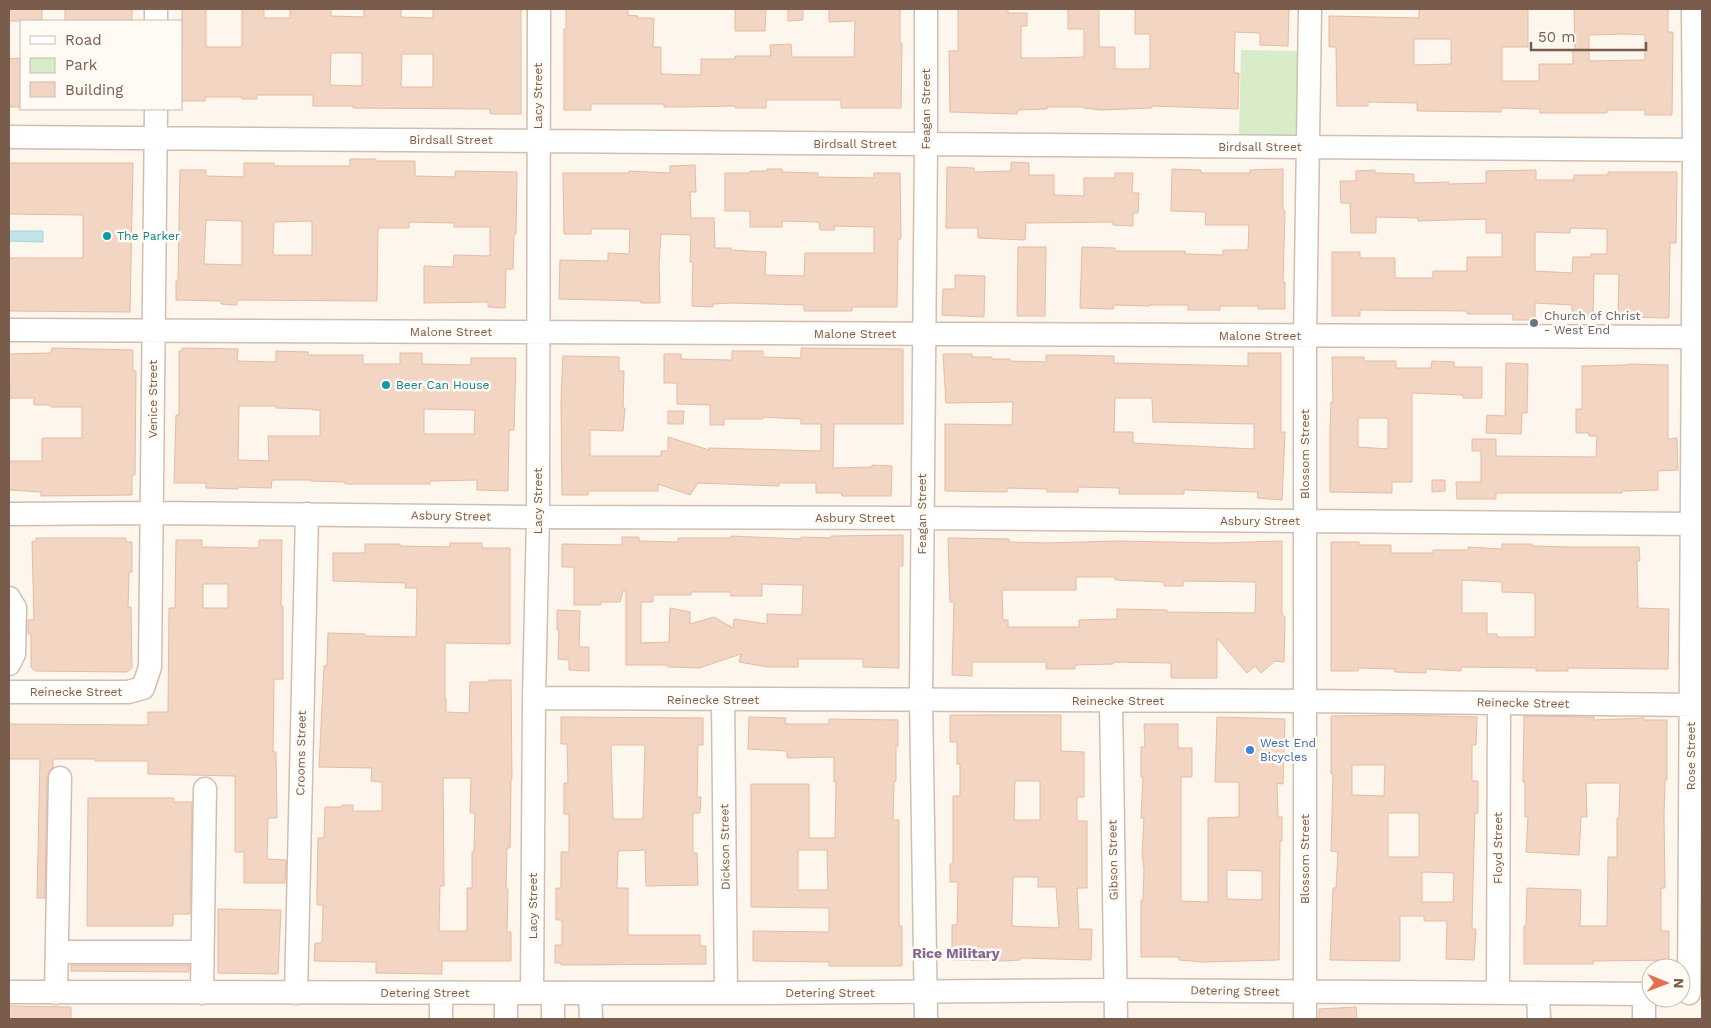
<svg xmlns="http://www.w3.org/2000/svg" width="1711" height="1028" font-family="'Work Sans',sans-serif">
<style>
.green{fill:#d8ecc9}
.water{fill:#bfe3e8;stroke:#a5d3da}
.building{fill:#f3d5c3;stroke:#e6bba3;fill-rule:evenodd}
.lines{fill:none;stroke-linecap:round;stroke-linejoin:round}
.minor-casing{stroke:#d1beb0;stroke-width:25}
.minor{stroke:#fff;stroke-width:22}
.culture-dot{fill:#0f9aa8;stroke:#fffaf3;stroke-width:2}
.worship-dot{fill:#6b7280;stroke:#fffaf3;stroke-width:2}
.shop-dot{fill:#3f7fe0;stroke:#fffaf3;stroke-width:2}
.labels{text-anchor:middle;stroke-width:5;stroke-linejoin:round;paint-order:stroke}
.street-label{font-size:12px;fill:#7a5c4d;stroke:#fffaf3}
.culture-label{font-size:12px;fill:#0d838f;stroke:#fffaf3;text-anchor:start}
.worship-label{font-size:12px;fill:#5b616d;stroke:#fffaf3;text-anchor:start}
.shop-label{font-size:12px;fill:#366cbe;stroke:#fffaf3;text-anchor:start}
.neighbourhood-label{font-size:14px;font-weight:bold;fill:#846695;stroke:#fffaf3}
</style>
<rect width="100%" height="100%" fill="#fdf6ec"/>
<path class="green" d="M1241,50L1304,51L1299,133L1295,136H1239Z"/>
<path class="water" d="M9,231H43V242L9,241Z"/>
<path class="building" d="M9,9H42V21H9Z
M65,9H132V21H65Z
M182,9H206V47H242V9H264V18H290V9H331V16L364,17V9H401V17L433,18V9H521V114H490V109L353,108V106H313V95H257V99H242V97H205V101H181ZM331,53H362V86L330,85ZM402,54H433V87H401Z
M566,9H628V15L638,16V18H654L653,47H661V74L701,75V59H735V56H771L770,45L791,44L792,57H854L855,21L829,22V9H900V43H902L901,108H841V100H766V108H735V106L681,107H664V104H591V110H564V29H566Z
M735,9H766L765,31H735Z
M788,9H803V20L788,21Z
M958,9H1008V13H1027V26H1021V58H1050L1084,57V29H1068V9H1099V47H1115V69H1150V34H1135V9H1289L1288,46L1260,45V33L1235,32L1234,73H1239L1238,109L1152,106V108L1101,110L1084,108V107H1047V109L1018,110L1017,114L950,112L949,51H958Z
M1419,9H1528V47H1502V81H1539V64H1573V50H1575L1574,9H1668V32H1673L1672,115H1645V110H1607V113H1540V109L1501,108V112L1417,111V103L1368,102V106H1337L1336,47H1329V16L1419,18ZM1626,34L1645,35V60L1589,61V35ZM1414,39H1451V64L1414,65Z
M21,58V107H9V59Z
M350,159H376V161H415V176L455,177V171L517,172L516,234H514L513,269H506L505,308L488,307V302L424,303V266L453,267L454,255L490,256V227H454V223L409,222V228H378L377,301L237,300V305L221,304V301L176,300V281H178L180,170H206V176L244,177V163H274V166H350ZM206,220L242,221V265L204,264ZM312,221V255H273L274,222Z
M1011,162L1029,163V175H1054V195L1084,196V178H1115V173H1133L1132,193H1139L1138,213H1133V226L1113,225V222L1026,223L1025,240L978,238V228H946L947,167L974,168V172L1011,171Z
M9,163H133L130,312L9,311V258H83V215L9,214Z
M695,165L696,192H690L691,218H714L715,248H731V250L766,252L765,275L804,276L805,253H874V227L834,226L835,230H820L819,222L782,221V227H750V211H725V173H750V171H767V169H782V172L818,173V177L874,178V173H900L901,239H898L897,307H852V311H804V305L732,303L713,304V307L692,306L693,262H690L691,235L661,234L659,264L660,303H641V301L559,299L560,260L608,261V253L629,254L630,229H591V234H564L563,173H629V171L670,173V166Z
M1172,169L1201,170V173H1250V170L1283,169V211H1285L1283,282H1285V309H1258V306H1220V310H1188V305H1150V306L1114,305L1113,309L1080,308L1082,247L1115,248V251H1185V254L1223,255V250H1248L1249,225H1205L1206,212L1171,211Z
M1375,170V173L1414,174V183L1449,182V184L1486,183V171L1536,170V180H1574V175H1608V172H1677L1676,243H1670L1669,318L1618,317L1619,274H1594L1593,316H1572V305L1535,303V320H1513V314H1467V311L1360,310V316H1332V252H1360V258H1395V278H1433V271H1467V257H1502V233H1486V219L1418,221V218L1376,217V233H1351L1350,203H1341L1340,181H1356V171ZM1570,228L1607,229V254H1591V257H1573L1572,273L1535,271V232L1570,233Z
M1018,247H1046L1045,316H1017Z
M955,275L985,276L984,317L942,315L943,289H955Z
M52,348L133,350V371H136L135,475H132V495L41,496V492L9,490V461H42V438H82V407H51V405H34V398H10L9,354L51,353Z
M182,348L238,349L237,361L276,362V351L308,352V355H363V364H400V353H422V364L471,365V358H516L514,430H509L508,491L477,490V480L430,481V484H345V482L311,481V480H272L271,488L238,487V489L206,488V483H174L176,415H179V351H182ZM239,406H276V408L313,409V410H320V436H268L269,461L238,460ZM424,409L475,410L474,434H424Z
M801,348L903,349V424H834L833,468L872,467V465L892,466L891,496H842L841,493H816V483H779V486L698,483L690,495L658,484V491H588V495H562L561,401L563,356L619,357V371H624L623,408H625L623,431L590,430V456H661V451H668V437L709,450V448L821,451V424H801V419L763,417V419H724V425H710V405L677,404V383H664V354H681V359L732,360V351H763V357L801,358Z
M1248,353H1281V432H1285L1282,500L1257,498L1258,492L1184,490V494H1119V488L1078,487V492H1047V489L1007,488V492L945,491V424L1012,425L1013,402L946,403L943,354H972V357H992V359H1010V361L1046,362V355H1069L1114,356V363L1248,366ZM1115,398H1152L1153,422L1254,424V449L1133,443V432H1114Z
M1332,357H1364V361H1396V368H1431L1432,361L1454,362V367H1482V398H1463V395L1412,393V482H1392V493L1330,492V431L1331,402H1333ZM1358,418H1388V449L1358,447Z
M1506,363L1528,364L1527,413H1522L1521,434L1486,433L1487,415L1505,416Z
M1628,364L1668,365V439L1677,438L1678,470L1658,471V490L1622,491V493H1496V499H1457L1456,482H1481V451H1472V439H1496V456L1596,457L1597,436H1589V433H1576V409H1582V366L1628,365Z
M668,411H684L683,424H668Z
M1432,480H1445V491L1432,492Z
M903,535V566H899V668L863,667V659H798V667H768L739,662L741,654L699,668L668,667V665H626V591H623L620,602H601V605H574V567H562V544L622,545V537H639V541L678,542V538H731V536L801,539V537L831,538V536ZM762,584L803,585L802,615L767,614V624L734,619L733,628L714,617L690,624V612L670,608L669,642L641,643V602H653V595H691V592H731V596H762Z
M36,538H126V542H132V572H129L128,607H131L132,668L127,672L35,671L31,667V634H28V620H34L32,542L36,541Z
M948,538L1009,539V542L1047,543L1116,541L1217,543L1282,541V614L1285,617L1284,662L1275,661L1261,673L1255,666L1247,673L1217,638V678H1171V663L1113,662V664L1075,665V669H1046V662H972V676L952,675L954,602H950ZM1076,577H1115V580L1164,582V586H1183V581L1256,582L1255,613L1167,612V610L1117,609V619L1079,620V627H1008V620H1003L1002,590H1076Z
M176,540H202V547L259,548V540H282L281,606H283V679H274L273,752H276L277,818H268L267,859L286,860L285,883H244V852H235V776L148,774V761H95V759H53V767L49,772L47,778L45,898H37L40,759H9V724L148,725V712H168L169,608H175ZM203,584H228V608H203Z
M1331,542H1359V545H1391V553H1433V550H1468V547L1502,549V544H1532V546L1568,547H1639L1640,561H1637L1638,608L1669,609L1668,669L1568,668V671H1536V668L1461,667V671L1426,669V673L1395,672V669L1358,668V671H1331ZM1462,580L1502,582V592L1535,593V637H1497V634H1487V613H1462Z
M450,543H482V548H510V644L445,643V699H446V712L469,713L470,682H489V680H511L512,779H511L510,848H507L506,889H508L507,932H511V961H442V974L376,973V962L314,961L315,943H322L323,905H317V892L318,838H324L325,807H342V805H353V811H382V782L371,781L372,768L319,767L324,666H327L328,633L365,634V636L416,637L417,588H405L406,583L333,581V553H365V544H400V546L450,547ZM443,778H471L470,813H475L474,852H472V888H467V931H439L440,886H444Z
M557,610L580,611L579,647H589V671L569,670V660L558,659L559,630H557Z
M950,715H1061V751L1084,752V797H1077V821H1087V888H1077L1079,929H1092L1091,960L1020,958V960L1001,961L952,960V925H957L958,882H950V864H953V796H960V764H957V742H950ZM1015,781H1040V820H1014ZM1013,877H1038V887H1056L1059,928L1012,926Z
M1408,715L1477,717L1476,745H1472V781H1478V813H1475L1473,881L1472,929H1476L1474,960L1446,959L1447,921H1424V916H1400V961L1330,960L1333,888H1336L1338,852L1331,851L1333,774H1331V716ZM1352,765H1385L1384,796L1352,795ZM1388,813H1419V857H1389L1388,856ZM1422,872L1454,873L1453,902H1422Z
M1524,716L1594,717V720L1644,718V720H1667V780H1665L1664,816L1665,888H1661V931H1669V960L1593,961V964H1524V926H1526L1527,888L1581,890L1580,926H1607L1608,857H1617V818H1619L1620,783H1586L1587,817H1581L1579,855L1526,852L1528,817H1525V782H1523Z
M561,717L703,718V745H698L697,797H701L700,813H693V853H697L698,885L646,886L645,850L618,851L617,888H628V935H700V946H706V964L561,965V963H555V945H562V920H556V888H561V852H569V814H564V783H568L567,744H561ZM611,745H645L643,819H613Z
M749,717L786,718L785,724H829V719L898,720V746H896V781H894L893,820H899V926H902V966H829V962L753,961V931L829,932V908L751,907V784H809V838H835L836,782H834V757L787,758V751L748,749ZM798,850H827L828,890H798Z
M1217,717L1285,719L1283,784L1277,783L1278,817H1282V841H1280L1279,960L1203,962L1179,960V957H1141V900H1143L1144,869L1142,853L1144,818H1141L1143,777H1141V747H1145L1144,724H1178V748H1192V777H1181V901L1208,902V818L1239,817V782H1215ZM1227,870L1262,871V900L1227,899Z
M88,798H174V802H192L190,914H173V926H87Z
M218,909L281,910L278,974L218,973Z
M71,965H189V972L71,971Z
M9,1006L71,1007V1019H9Z
M1356,1007L1357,1019H1319V1009Z"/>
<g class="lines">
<g class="minor-casing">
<path id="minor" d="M156,9V21
M926,9V144L921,699L926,1019
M9,137L1702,150
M9,330L1702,337
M9,514L152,513L526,517L922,518L1702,524
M9,598L15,608L14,654L9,664
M9,692H128L143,688L150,667L156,109
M534,698L1305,701L1702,705
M723,700L726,993
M1111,701L1116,1019
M57,952H202
M9,992L752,993L1116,990L1651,994
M56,993L60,778
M202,993L205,789
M296,993L307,514
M441,993V1019
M532,993L534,698L538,517L539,9
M590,993L591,1019
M1498,993L1499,703
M1538,993L1539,1019
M1689,993L1694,150L1693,9
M506,1019V993
M553,1019V993
M1305,1019V336L1310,9
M1644,1019V994"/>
</g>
<use href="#minor" class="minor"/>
</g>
<g class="culture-dot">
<circle cx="107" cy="236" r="5"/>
<circle cx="386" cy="385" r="5"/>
</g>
<circle class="worship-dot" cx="1534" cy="323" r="5"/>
<circle class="shop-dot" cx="1250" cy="750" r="5"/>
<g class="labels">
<g class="street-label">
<text transform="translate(538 96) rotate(-90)" y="4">Lacy Street</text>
<text transform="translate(926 109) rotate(-90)" y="4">Feagan Street</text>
<text x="451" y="144">Birdsall Street</text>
<text x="855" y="148">Birdsall Street</text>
<text x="1260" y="151">Birdsall Street</text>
<text x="451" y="336">Malone Street</text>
<text x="855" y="338">Malone Street</text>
<text x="1260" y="340">Malone Street</text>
<text transform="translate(153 399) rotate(-90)" y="4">Venice Street</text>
<text transform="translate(1305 454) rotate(-90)" y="4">Blossom Street</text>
<text transform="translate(538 501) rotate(-90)" y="4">Lacy Street</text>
<text transform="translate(922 514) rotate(-90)" y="4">Feagan Street</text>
<text transform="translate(451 516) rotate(1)" y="4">Asbury Street</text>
<text x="855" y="522">Asbury Street</text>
<text x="1260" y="525">Asbury Street</text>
<text x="76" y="696">Reinecke Street</text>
<text x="713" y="704">Reinecke Street</text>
<text x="1118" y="705">Reinecke Street</text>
<text transform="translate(1523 703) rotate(1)" y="4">Reinecke Street</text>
<text transform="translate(301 753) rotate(-89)" y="4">Crooms Street</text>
<text transform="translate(1691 756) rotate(-90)" y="4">Rose Street</text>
<text transform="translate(725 847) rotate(-91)" y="4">Dickson Street</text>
<text transform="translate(1498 848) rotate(-90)" y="4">Floyd Street</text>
<text transform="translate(1305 859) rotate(-90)" y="4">Blossom Street</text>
<text transform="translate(1113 860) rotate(-91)" y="4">Gibson Street</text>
<text transform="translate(533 906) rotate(-90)" y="4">Lacy Street</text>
<text transform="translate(1235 991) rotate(1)" y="4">Detering Street</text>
<text x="425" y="997">Detering Street</text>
<text x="830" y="997">Detering Street</text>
</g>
<g class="culture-label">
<text x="117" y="240">The Parker</text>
<text x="396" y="389">Beer Can House</text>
</g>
<g class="worship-label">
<text x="1544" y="320">Church of Christ<tspan x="1544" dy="14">- West End</tspan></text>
</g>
<g class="shop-label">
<text x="1260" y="747">West End<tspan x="1260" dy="14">Bicycles</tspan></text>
</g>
<g class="neighbourhood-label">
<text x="956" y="958">Rice Military</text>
</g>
</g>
<rect width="1711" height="1028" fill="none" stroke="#7a5c4d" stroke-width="20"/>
<rect x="20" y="20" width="162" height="90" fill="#fffaf3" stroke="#cabbb1"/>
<rect x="30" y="36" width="25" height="8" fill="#ffffff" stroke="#cabbb1"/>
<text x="65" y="45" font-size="15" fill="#7a5c4d">Road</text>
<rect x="30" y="58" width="25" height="15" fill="#d8ecc9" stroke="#cabbb1"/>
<text x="65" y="70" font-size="15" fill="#7a5c4d">Park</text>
<rect x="30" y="82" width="25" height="15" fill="#f3d5c3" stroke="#cabbb1"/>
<text x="65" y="95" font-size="15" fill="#7a5c4d">Building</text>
<g transform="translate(1666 983) rotate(91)"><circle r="24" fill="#fffaf3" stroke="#cabbb1"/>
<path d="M0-4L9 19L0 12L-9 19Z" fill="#e76f51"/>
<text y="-8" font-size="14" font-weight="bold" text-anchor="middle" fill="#7a5c4d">N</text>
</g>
<path d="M1531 42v8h115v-8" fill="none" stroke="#7a5c4d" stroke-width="2.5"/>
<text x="1538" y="42" font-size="15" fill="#7a5c4d" stroke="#fffaf3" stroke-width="4" paint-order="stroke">50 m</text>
</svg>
